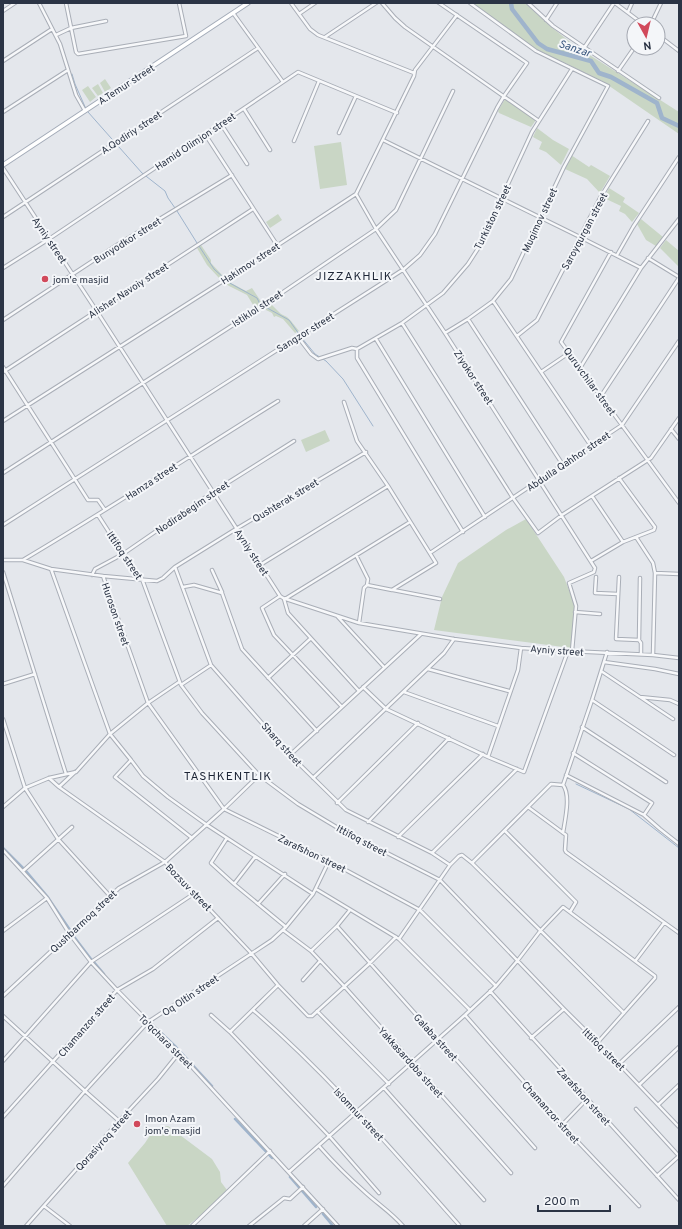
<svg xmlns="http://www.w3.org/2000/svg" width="682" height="1229" font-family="Overpass,sans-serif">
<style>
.green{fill:#c9d6c5}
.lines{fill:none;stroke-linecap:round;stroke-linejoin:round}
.stream{stroke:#9fb4cc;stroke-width:1}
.canal{stroke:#9fb4cc;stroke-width:2.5}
.river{stroke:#9fb4cc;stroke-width:4.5}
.minor-casing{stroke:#a9aeb7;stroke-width:4.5}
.major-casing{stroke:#a3abb8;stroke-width:5.5}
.minor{stroke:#f7f8fa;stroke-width:2.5}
.major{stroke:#fff;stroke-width:3.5}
.poi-dot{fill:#d1495b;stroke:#f4f6f9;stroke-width:1.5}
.labels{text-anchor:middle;stroke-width:4;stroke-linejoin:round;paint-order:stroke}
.street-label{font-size:10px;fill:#2b3445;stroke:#f4f6f9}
.poi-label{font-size:10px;fill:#2b3445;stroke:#f4f6f9;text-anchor:start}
.water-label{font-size:11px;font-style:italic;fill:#34527a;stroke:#f4f6f9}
.quarter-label{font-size:12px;letter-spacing:1px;fill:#1d2536;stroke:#f4f6f9}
</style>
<rect width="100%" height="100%" fill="#e4e7ec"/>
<path class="green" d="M472,3H525L550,26L574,45L679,112V134L602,81L536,49Z
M105,79L111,88L105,92L100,83Z
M98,84L103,93L98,96L92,88Z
M88,86L96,97L90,102L82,90Z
M505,99L536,120L531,127L499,113L498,111Z
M537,128L553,140L569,149L561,165L546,152L539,149L542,142L533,137Z
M341,142L347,185L320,189L314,146Z
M571,155L589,167L591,165L610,176L600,193L587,179L565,169Z
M609,188L625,198L623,202L639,213L632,222L625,214L619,211L621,206L604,198Z
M278,214L282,220L270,228L266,222Z
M641,219L663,237L656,246L646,240L637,224Z
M666,240L679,251V267L660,248Z
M201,245L211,260V263L223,276L219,278L207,265L197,248Z
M228,279L231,283L246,291L252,288L262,303L255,308L247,295L229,286L225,283Z
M270,303L281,314L287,317L291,321L299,331L295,333L283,319L276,316L274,317L272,313L266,310L263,307Z
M325,430L330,441L306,452L301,440Z
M526,519L564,577L575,606L571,648L434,630L442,597L458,563L506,530Z
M168,1126L212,1159L220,1172L221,1182L227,1190L204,1213L187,1226H167L128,1163L145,1143L154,1129Z"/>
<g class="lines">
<path class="stream" d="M72,74L75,84L86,109
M88,112L142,173L165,191L168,198L175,208
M177,211L197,243
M199,246L214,269L224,278
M226,281L257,298L260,304L289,320L299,334
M301,337L315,354L326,361L343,379L373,426
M576,784L629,809L679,848"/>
<path class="canal" d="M3,848L23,868
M26,871L47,896L70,930
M72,934L91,959
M93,961L104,974
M157,1029L176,1047L212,1086
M235,1119L272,1158
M290,1177L316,1207
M323,1214L333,1226"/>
<path class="river" d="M511,3L512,9L538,43L547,49L591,61L599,73L611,77L657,103L662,118L679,126"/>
<g class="minor-casing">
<path id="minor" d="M39,3L60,44L76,95L85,111
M66,3L76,52L78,54L186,36L179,3
M291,3L310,29L318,35L414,73
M382,3L395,18L405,27L539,121
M528,3L553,26L659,98
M615,3L643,24
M3,11L15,3
M628,12L632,3
M233,13L283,82
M299,14L315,3
M546,20L557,3
M651,24L661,3
M56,35L71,28L106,21
M658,35L679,51
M325,37L376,3
M584,48L614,3
M3,61L52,29
M618,71L634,48
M244,109L270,150
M3,112L68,70
M221,124L247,164
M339,133L356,96
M205,134L277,245
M383,140L580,237L641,268
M294,141L319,81
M3,168L96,310L280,596L283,598L359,623L454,639L521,648L568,651L653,655L679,658
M356,194L376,229L445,333L595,568L594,572L569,583L576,606L572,651
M3,217L258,48
M611,252L561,342L679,503
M617,255L633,227L679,157
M648,258L679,277
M3,268L49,239L298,72L397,113
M493,301L591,446
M468,319L563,465
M3,320L117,245L232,175
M402,323L513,498L538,533L562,515L651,458L679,418
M445,333L468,319L493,301L511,279L564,167L608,86L536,51L470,3
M517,336L537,320L600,198L648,121
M298,337L311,354L318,359L352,348L357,349L402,323L443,293L468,264L479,247L532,132L572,69
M376,339L485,517
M357,349V358L463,532
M3,367L88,500H98L105,510
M580,368L641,268L679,219
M3,372L253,209
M541,372L569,353
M601,396L679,278
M344,402L357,441L388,486L436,563L392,590L367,585
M3,421L223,281L356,194L414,76L415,70L457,15
M671,429L679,439
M3,473L261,307L376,229L396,210L453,91
M592,496L623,542
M98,515L136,574L142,579L181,685L202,713L259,775L298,804L338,828L440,880L564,1009L619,1064L679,1127
M3,525L387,280L404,269L420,255L435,234L497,108L504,96L527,63L439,3
M636,537L653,563L655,573L653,655
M430,553L622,425L679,341
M356,555L368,579L367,585L364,588L359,623
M3,560H23L51,569L103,576L148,703L224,809L329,861L420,910L496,986
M23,560C109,509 193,454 278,401
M591,561L623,542L654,530L655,527L619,478
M260,565L388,486
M175,567L211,665L290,755L346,810L432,853L450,865
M51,569L110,734L131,760L143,776L168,797L207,825L313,894
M212,570L222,592
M3,572L66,774
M655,573L679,574
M92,575L95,569L123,554L213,492L294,441
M103,576L157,581L163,578L175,567L236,529L366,452
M596,577L595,593L618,594
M619,577L616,639L639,640L641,643V654
M183,587L194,585L222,593L242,649L317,731
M393,590L440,599
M280,596L262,608L274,635L342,707
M284,599L288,613L359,691
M285,599L410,522
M575,612L600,614
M337,616L384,667
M639,640L640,578
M604,662L655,669L679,674
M428,669L509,691
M601,671L673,719
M268,678L310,639
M3,684L35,674
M181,685L211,665
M363,687L386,709L488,757L524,772L568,651
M404,692L498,726
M640,697L670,700L679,704
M592,700L674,755
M3,719L25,788L58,839L110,896
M582,727L666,782
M290,755L421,634
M488,757L518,670L521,648
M131,760L115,777L192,838
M566,775L644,815L652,803L573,753
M49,778L59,787L165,862L251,953L278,985L308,1016H312L370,963L396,937
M313,778L444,653L454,639
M563,785C571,795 565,820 563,833
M59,787L75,772
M337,803L418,723
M3,807L25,788L49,778L76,772L110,734L148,703L179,682
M528,807L566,835L565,850L566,852L679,933
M644,815L660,829L679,844
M368,822L449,738
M505,831L576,902L570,912
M398,837L483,754
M227,838L211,863L234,884L286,927
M3,850L47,898L69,933L91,962L117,990L179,1053L338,1226
M432,853L517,769
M472,863L624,1013
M23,871L72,827
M234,884L255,857
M316,889L399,939L470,1010
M258,904L285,874
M350,910L337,926L311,951L344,986L511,1173
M337,926L535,1148
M283,930L311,951
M3,931L47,898
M399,939L450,865L459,856L462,855L472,863L551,784L563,785L592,700L607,652
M636,960L664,923
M303,980L320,961
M490,991L679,1200
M3,996L119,888L165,862L224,809L259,775
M253,1010C329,1075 393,1151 459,1225
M317,1011L389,1084
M211,1015L230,1032L330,1137L379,1193
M465,1015L562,1125L639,1206
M3,1016L85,1091L119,1121
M230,1032L278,985
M531,1038L564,1009
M3,1061L91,962L195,893
M619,1064L679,1007
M639,1085L679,1047
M384,1088L484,1200
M658,1105L679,1085
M636,1109L679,1156
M3,1117L117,990L153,969L218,918
M562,1125L587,1099
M319,1146C334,1163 349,1178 366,1193C378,1204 392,1213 403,1226
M289,1172L465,1015L496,986L518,960L541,930L563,907L655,976V978L598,1042
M657,1176L679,1156
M3,1186L85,1091L148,1022L272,940L286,927L313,894L329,861
M44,1206L70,1226
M26,1226L119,1121L158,1079L179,1053
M192,1226L270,1151
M249,1226L284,1198L290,1199L303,1187
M304,1226L323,1209"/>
</g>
<g class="major-casing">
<path id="major" d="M3,165L248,3"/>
</g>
<use href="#minor" class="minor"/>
<use href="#major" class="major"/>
</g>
<g class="poi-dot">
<circle cx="45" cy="279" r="4"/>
<circle cx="137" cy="1124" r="4"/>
</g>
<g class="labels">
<g class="street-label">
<text transform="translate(126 84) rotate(-33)" y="4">A.Temur street</text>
<text transform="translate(131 132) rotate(-33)" y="4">A.Qodiriy street</text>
<text transform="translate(195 141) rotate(-34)" y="4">Hamid Olimjon street</text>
<text transform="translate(492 217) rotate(-64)" y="4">Turkiston street</text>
<text transform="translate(539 220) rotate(-65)" y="4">Muqimov street</text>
<text transform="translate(584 231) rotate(-62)" y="4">Saroyqurgan street</text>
<text transform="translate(50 240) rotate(56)" y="4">Ayniy street</text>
<text transform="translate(127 240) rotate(-32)" y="4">Bunyodkor street</text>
<text transform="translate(250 263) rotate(-33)" y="4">Hakimov street</text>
<text transform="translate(128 290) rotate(-33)" y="4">Alisher Navoiy street</text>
<text transform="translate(257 308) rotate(-33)" y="4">Istiklol street</text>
<text transform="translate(305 332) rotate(-32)" y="4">Sangzor street</text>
<text transform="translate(474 377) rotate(57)" y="4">Ziyokor street</text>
<text transform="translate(590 381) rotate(54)" y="4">Quruvchilar street</text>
<text transform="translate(568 461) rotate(-34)" y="4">Abdulla Qahhor street</text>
<text transform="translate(151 481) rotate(-33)" y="4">Hamza street</text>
<text transform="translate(285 500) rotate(-31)" y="4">Qushterak street</text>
<text transform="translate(192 507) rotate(-34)" y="4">Nodirabegim street</text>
<text transform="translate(252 552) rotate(57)" y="4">Ayniy street</text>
<text transform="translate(125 555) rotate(56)" y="4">Ittifoq street</text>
<text transform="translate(116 614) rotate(71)" y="4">Huroson street</text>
<text transform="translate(557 650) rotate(4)" y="4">Ayniy street</text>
<text transform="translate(282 744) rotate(48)" y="4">Sharq street</text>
<text transform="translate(362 840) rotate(28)" y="4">Ittifoq street</text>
<text transform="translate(312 853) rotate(26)" y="4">Zarafshon street</text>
<text transform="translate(189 887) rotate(46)" y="4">Bozsuv street</text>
<text transform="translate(83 921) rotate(-43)" y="4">Qushbarmoq street</text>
<text transform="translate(190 995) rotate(-34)" y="4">Oq Oltin street</text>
<text transform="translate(86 1025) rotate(-49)" y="4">Chamanzor street</text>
<text transform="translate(436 1037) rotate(48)" y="4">Galaba street</text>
<text transform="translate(166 1041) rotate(45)" y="4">To'qchara street</text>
<text transform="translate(604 1049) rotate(45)" y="4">Ittifoq street</text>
<text transform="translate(411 1062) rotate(48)" y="4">Yakkasardoba street</text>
<text transform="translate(584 1096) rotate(48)" y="4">Zarafshon street</text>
<text transform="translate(551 1112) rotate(48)" y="4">Chamanzor street</text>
<text transform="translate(359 1114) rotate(47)" y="4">Islomnur street</text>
<text transform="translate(103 1140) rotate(-48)" y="4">Qorasiyroq street</text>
</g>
<g class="poi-label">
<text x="53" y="283">jom'e masjid</text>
<text x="145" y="1122">Imon Azam<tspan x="145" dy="12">jom'e masjid</tspan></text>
</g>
<g class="water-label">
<text transform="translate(575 48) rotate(18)" y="4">Sanzar</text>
</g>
<g class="quarter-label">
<text x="354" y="280">JIZZAKHLIK</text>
<text x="228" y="780">TASHKENTLIK</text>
</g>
</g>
<rect width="682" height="1229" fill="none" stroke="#2b3445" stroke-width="8"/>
<g transform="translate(646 36) rotate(172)"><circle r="19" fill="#f4f6f9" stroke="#a4a8b1"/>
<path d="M0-3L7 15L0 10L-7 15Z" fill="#d1495b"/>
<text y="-6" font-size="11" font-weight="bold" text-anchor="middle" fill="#2b3445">N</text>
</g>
<path d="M538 1205v6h72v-6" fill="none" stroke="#2b3445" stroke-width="2"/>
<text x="544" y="1205" font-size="12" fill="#2b3445" stroke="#f4f6f9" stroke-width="3" paint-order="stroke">200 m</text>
</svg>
